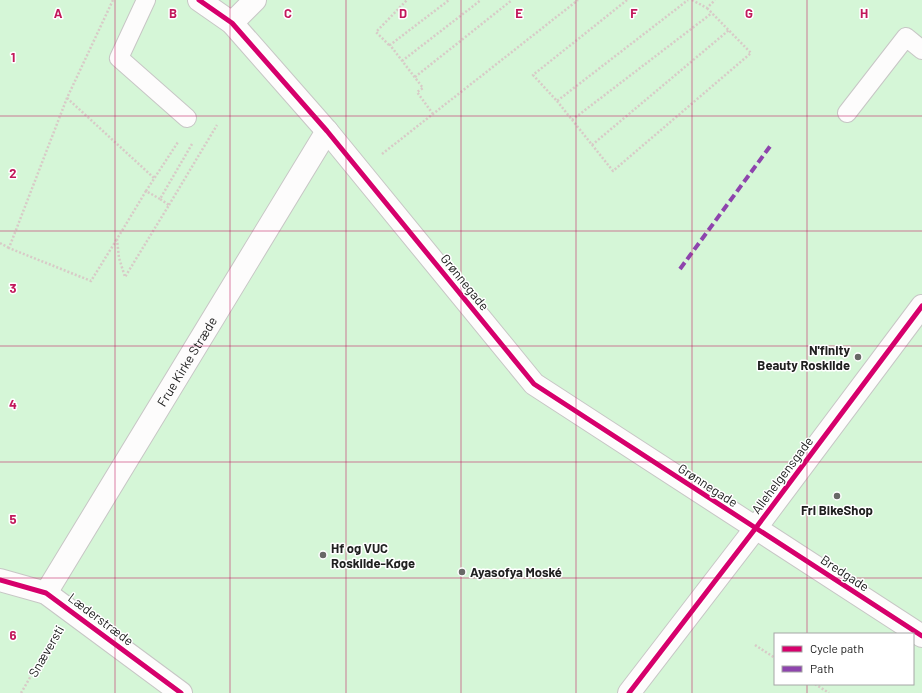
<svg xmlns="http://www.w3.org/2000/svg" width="922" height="693" font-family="Barlow,sans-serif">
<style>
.park{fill:#d5f6d7;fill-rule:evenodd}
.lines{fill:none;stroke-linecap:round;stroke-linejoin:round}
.service-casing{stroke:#c7c6c5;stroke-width:20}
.minor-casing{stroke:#c7c6c5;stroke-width:24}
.path{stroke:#d8cac7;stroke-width:2.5;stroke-dasharray:2 2;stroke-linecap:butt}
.service{stroke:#fdfcfc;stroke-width:18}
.minor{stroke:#fdfcfc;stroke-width:22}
.quiet{stroke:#8e44ad;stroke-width:4;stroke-dasharray:8 4;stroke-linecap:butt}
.cycleway-casing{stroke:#fff;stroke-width:8}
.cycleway{stroke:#d6006c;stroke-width:5}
.grid{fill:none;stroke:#c2185b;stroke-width:1;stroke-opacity:0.55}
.poi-dot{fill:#686866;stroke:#fff;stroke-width:1.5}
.labels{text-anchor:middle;stroke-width:3;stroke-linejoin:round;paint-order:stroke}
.street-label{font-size:13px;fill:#202020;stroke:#fff}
.poi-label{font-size:13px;font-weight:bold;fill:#202020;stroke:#fff;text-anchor:start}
.grid-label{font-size:13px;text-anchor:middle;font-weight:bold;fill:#c2185b;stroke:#fff;stroke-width:3;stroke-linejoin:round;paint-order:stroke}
</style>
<rect width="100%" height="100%" fill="#efede9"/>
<path class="park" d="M0,0H922V693H0ZM775,634H913V684H775Z"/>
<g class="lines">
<g class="service-casing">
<path id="service" d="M146,0L119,58L187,118
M847,113L906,37L922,50"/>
</g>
<g class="minor-casing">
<g id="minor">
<path d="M199,0L232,23L327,131L534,384L922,636"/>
<path d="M232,23L255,0"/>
<path d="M0,580L46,593L181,693"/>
<path id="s1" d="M46,593L327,131"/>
<path d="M629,693L755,529L922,306"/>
</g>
</g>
<path class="path" d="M113,0L67,98L9,248L91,281L117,239
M627,0L533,75L557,101L688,0
M692,0L707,8L715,0
M389,45L376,32L407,0
M402,61L481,0
M415,77L512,0
M67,98L154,178
M557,101L613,171L751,53L707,8
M433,114L417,92L423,88L390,45L449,0
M572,120L712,13
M592,145L729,30
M382,154L578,0
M146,191L117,239L119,258L125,277L169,205L160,199L192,144
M160,199L146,191L178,142
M169,205L217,125
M0,243L9,248
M755,645L775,658
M815,684L829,693
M21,693L55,635"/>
<use href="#service" class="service"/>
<use href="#minor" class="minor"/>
<path class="quiet" d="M680,269L771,145"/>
<g class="cycleway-casing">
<path id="cycleway" d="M199,0L232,23L327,131L534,384L922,636
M0,580L46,593L181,693
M629,693L755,529L922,306"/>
</g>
<use href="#cycleway" class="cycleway"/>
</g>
<path class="grid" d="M115,0V693M230,0V693M346,0V693M461,0V693M576,0V693M692,0V693M807,0V634M0,116H922M0,231H922M0,346H922M0,462H922M0,578H922M807,684V693"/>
<g class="poi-dot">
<circle cx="858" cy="357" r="4"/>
<circle cx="837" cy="496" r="4"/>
<circle cx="323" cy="555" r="4"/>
<circle cx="462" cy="572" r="4"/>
</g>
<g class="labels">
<g class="street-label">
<text transform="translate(465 282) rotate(51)" y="5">Grønnegade</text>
<text dy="5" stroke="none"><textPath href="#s1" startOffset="271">Frue Kirke Stræde</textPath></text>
<text transform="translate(782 475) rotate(-53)" y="5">Allehelgensgade</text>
<text transform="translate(708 485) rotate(33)" y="5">Grønnegade</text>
<text transform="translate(845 573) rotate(33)" y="5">Bredgade</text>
<text transform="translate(101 619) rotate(37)" y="5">Læderstræde</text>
<text transform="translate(46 651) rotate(-60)" y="5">Snæversti</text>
</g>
<g class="poi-label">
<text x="850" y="355" text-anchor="end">N'finity<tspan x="850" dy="15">Beauty Roskilde</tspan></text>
<text x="837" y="515" text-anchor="middle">Fri BikeShop</text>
<text x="331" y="553">Hf og VUC<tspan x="331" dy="15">Roskilde-Køge</tspan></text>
<text x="470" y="577">Ayasofya Moské</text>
</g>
</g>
<g class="grid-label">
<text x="58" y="18">A</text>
<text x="173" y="18">B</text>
<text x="288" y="18">C</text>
<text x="403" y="18">D</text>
<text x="519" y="18">E</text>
<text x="634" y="18">F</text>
<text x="749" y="18">G</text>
<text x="864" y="18">H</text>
<text x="13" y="62">1</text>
<text x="13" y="178">2</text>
<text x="13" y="293">3</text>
<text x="13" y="409">4</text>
<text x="13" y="524">5</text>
<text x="13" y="640">6</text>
</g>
<rect x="774" y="633" width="140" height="52" fill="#ffffff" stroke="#a6a6a6"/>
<rect x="782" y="646" width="20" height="6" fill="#d6006c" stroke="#a6a6a6"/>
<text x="810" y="653" font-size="12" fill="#202020">Cycle path</text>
<rect x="782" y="666" width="20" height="6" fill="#8e44ad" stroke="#a6a6a6"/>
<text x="810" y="673" font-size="12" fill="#202020">Path</text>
</svg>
